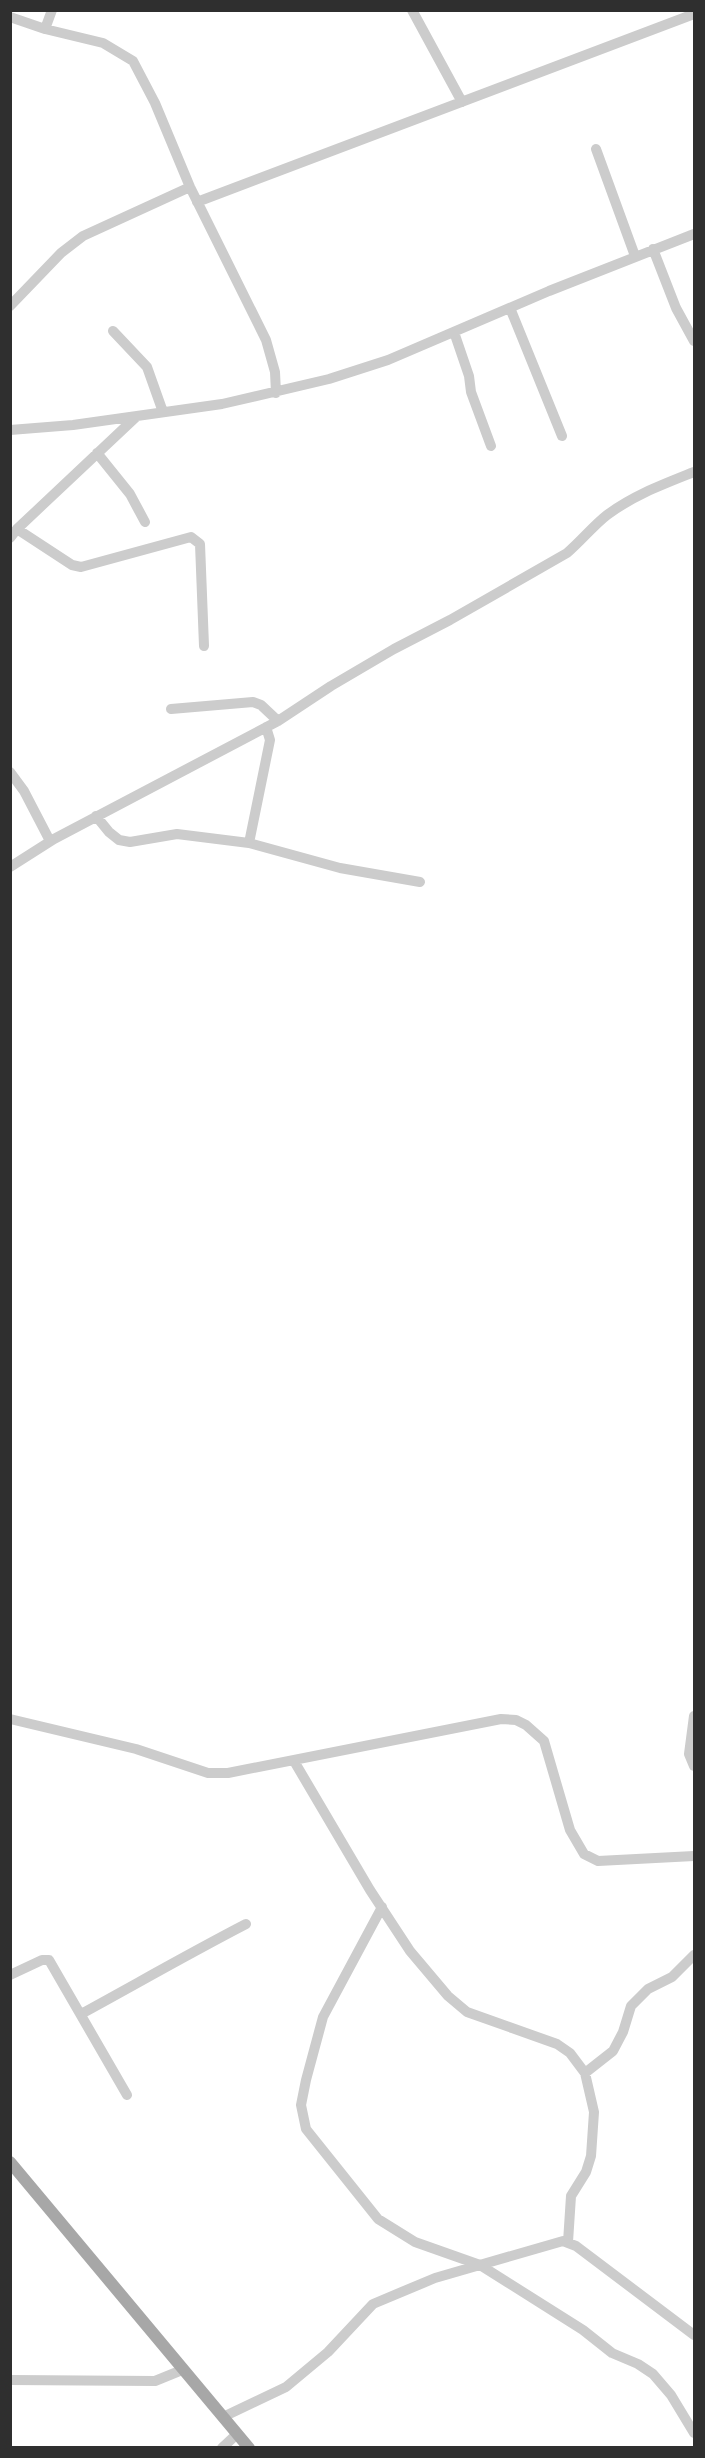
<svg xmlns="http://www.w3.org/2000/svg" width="705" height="2458" font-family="Karla,sans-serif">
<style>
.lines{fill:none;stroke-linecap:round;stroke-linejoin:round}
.minor{stroke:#ccc;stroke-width:10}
.major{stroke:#a7a7a7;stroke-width:12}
</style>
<rect width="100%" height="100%" fill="#fff"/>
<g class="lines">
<path class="minor" d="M412,10L462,102
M10,17L45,29L103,43L133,61L155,103L190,187L266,340L275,372L276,393
M45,29L52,10
M596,149L635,256
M197,202L694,14
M653,249L676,308L694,341
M10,306L61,253L83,236L190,187
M510,308L562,436
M113,331L147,367L163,412
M454,332L469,376L471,392L491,446
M10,430L73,425L222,404L329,379L388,360L549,291L694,234
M97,453L130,494L145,522
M17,529L72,565L81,567L191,537L200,544L204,646
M10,538L17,529L137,416
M171,709L253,702L261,705L278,721
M10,772L24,791L50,841
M96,816L109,832L119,840L130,842L177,834L249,843L340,868L420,882
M249,843L270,740L266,727
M10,867L54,839L278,721L331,686L394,649L450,620L567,553C581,541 594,525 607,515C634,495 664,484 694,472
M694,1716L689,1754L694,1766
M10,1719L136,1749L208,1773H228L501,1719L516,1720L526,1725L544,1741L570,1830L584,1854L598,1861L694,1856
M294,1761L370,1890L410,1951L448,1996L467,2012L557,2044L570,2053L585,2073L594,2112L591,2156L586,2172L571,2196L568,2242
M382,1907L323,2017L306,2080L301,2105L306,2129L378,2219L415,2242L480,2265L583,2330L612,2353L638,2364L653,2374L671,2395L694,2433
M10,1975L42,1960H49L127,2095
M81,2014C136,1984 190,1953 246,1924
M585,2073L613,2051L623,2032L631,2006L648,1989L672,1977L694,1955
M10,2380L155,2381L182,2370
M223,2417L286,2387L328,2352L373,2304L435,2278L563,2241L576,2246L694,2335
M222,2448L237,2434"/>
<path class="major" d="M10,2162L249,2448"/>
</g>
<rect width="705" height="2458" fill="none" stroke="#2f2f2f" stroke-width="24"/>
</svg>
